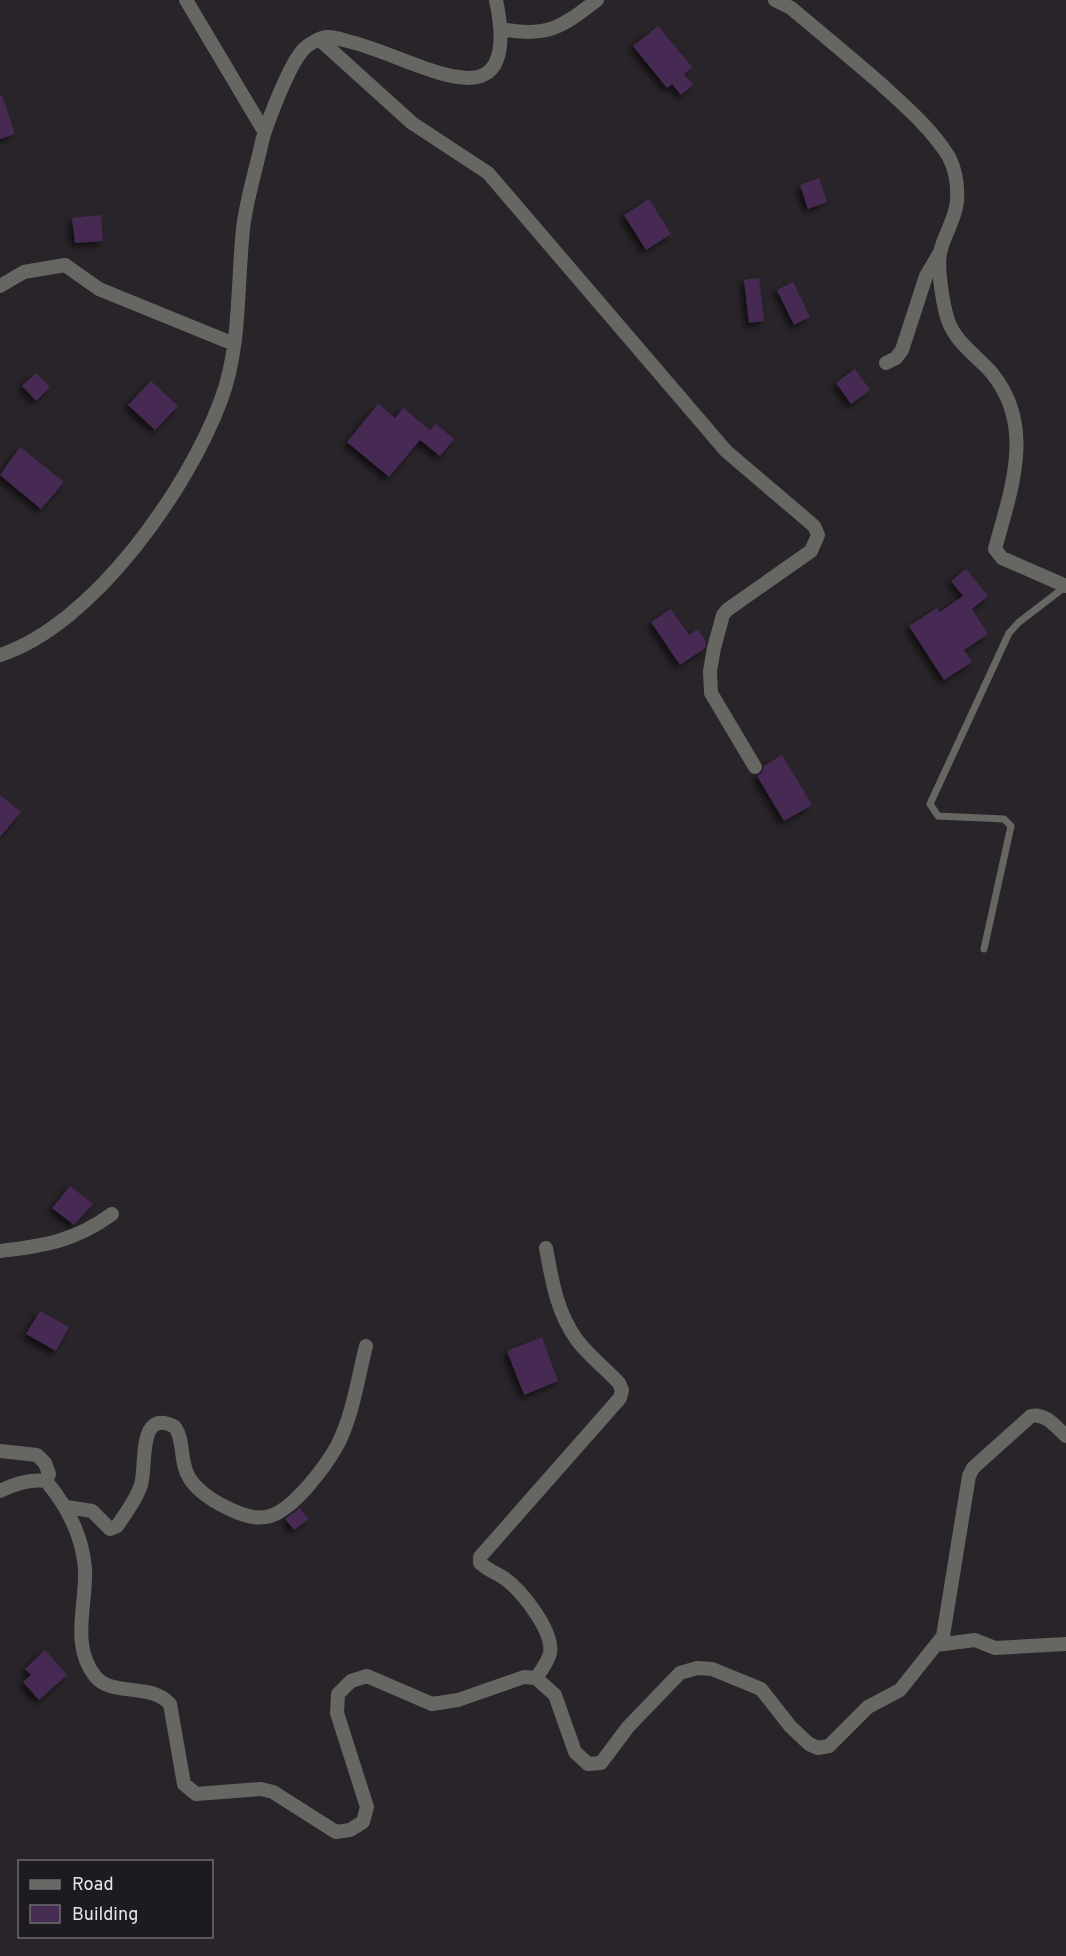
<svg xmlns="http://www.w3.org/2000/svg" width="1066" height="1956" font-family="Overpass,sans-serif">
<style>
.building{fill:#462b53;filter:url(#shadow)}
.lines{fill:none;stroke-linecap:round;stroke-linejoin:round}
.service{stroke:#666663;stroke-width:7}
.minor{stroke:#666663;stroke-width:14}
</style>
<defs>
<filter id="shadow"><feDropShadow dx="-4" dy="4" stdDeviation="3" flood-color="#0009"/></filter>
</defs>
<rect width="100%" height="100%" fill="#282429"/>
<path class="building" d="M658,26L692,67L684,74L693,85L681,95L672,84L667,88L633,46Z
M0,96H2L15,134L0,139Z
M819,178L827,202L808,209L800,185Z
M649,199L671,234L646,250L624,215Z
M101,215L103,241L75,243L72,218Z
M759,278L764,321L749,323L744,280Z
M793,282L810,317L794,325L777,290Z
M855,369L870,390L851,404L836,383Z
M36,373L50,387L36,401L22,386Z
M151,381L178,406L155,430L128,405Z
M378,404L395,418L403,408L430,430L436,424L454,439L440,456L420,440L389,477L347,442Z
M20,447L64,482L41,509L0,475Z
M966,569L988,596L972,609L988,634L964,650L972,662L944,680L909,626L937,608L940,612L963,596L951,581Z
M671,609L689,635L698,629L706,642L705,648L680,665L651,622Z
M782,755L812,805L784,821L757,776L762,772L764,766Z
M0,795L21,812L0,837Z
M70,1186L93,1204L74,1225L52,1208Z
M40,1311L69,1327L56,1351L26,1334Z
M542,1337L558,1381L524,1395L507,1351Z
M300,1508L308,1519L294,1530L285,1519Z
M45,1650L67,1675L39,1700L23,1682L31,1675L25,1669Z"/>
<g class="lines">
<path class="service" d="M984,949L1011,826L1004,819L938,816L930,804L1009,633L1018,623L1066,586"/>
<path class="minor" d="M186,0L264,131
M775,0L791,8C821,33 851,58 881,84C906,107 931,128 949,157C956,171 958,186 957,201C955,221 944,234 940,253C937,267 943,306 948,320C955,342 976,355 991,372C1036,426 1011,489 995,549L1002,558L1066,586
M502,29C547,38 562,27 597,0
M319,39L412,123L488,173L726,451L814,526L818,535L811,551L727,610L723,615L714,648L710,671L711,693L755,767
M0,286L24,272L65,265L99,289L234,344
M886,363L896,358L902,350L926,276L939,254
M0,655C93,625 188,489 221,400C241,347 237,285 243,229C246,201 255,173 261,146C265,126 287,72 299,55C304,47 314,41 322,38C331,35 342,40 351,42C417,58 524,134 496,0
M0,1251C44,1246 75,1241 112,1214
M0,1451L37,1455L45,1463L49,1474L46,1481
M0,1491C15,1484 29,1479 46,1481C67,1506 82,1534 85,1568C87,1603 70,1645 95,1676C111,1697 150,1682 170,1704L184,1784L196,1794L261,1789L273,1792L336,1832L350,1830L363,1822L367,1807L337,1713L338,1694L351,1681L367,1676L432,1704L458,1700L524,1677L536,1678L555,1695L575,1752L588,1764L601,1763L628,1727L680,1673L697,1668L712,1669L761,1689L790,1726L809,1744L818,1748L829,1746L868,1707L900,1690L943,1636L969,1476L973,1468L1031,1416C1046,1413 1056,1427 1066,1436
M67,1507L92,1511L110,1529L117,1526C126,1513 136,1500 141,1485C147,1465 137,1407 175,1427C185,1441 179,1463 190,1479C200,1494 218,1504 234,1511C245,1516 257,1520 270,1516C294,1509 326,1466 338,1444C353,1414 358,1378 366,1346
M936,1645L975,1640L995,1648L1066,1644
M536,1678C541,1671 548,1662 550,1653C554,1631 521,1590 504,1578C496,1573 488,1570 480,1563V1557L620,1398L622,1390L619,1383C606,1369 588,1355 577,1340C557,1313 552,1281 546,1248"/>
</g>
<rect x="18" y="1860" width="195" height="78" fill="#1e1b20" stroke="#6e6c70" stroke-width="1.5"/>
<rect x="30" y="1880" width="30" height="9" fill="#666663" stroke="#6e6c70" stroke-width="1.5"/>
<text x="72" y="1890" font-size="18" fill="#e7e5e8">Road</text>
<rect x="30" y="1905" width="30" height="18" fill="#462b53" stroke="#6e6c70" stroke-width="1.5"/>
<text x="72" y="1920" font-size="18" fill="#e7e5e8">Building</text>
</svg>
